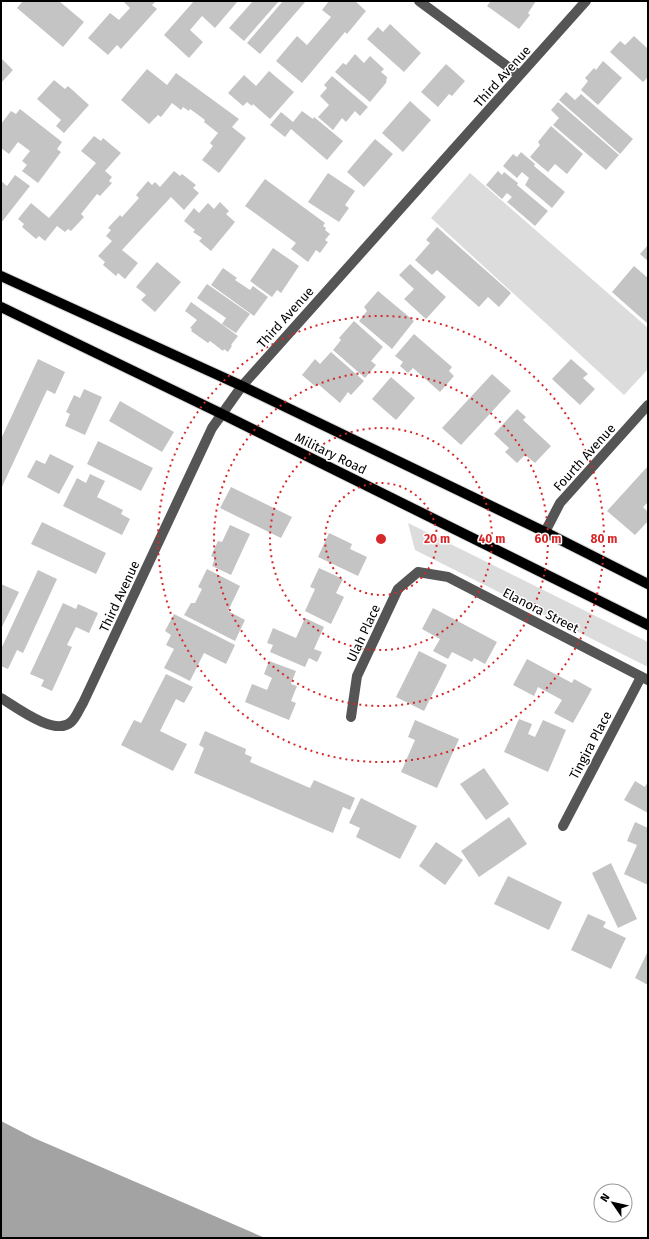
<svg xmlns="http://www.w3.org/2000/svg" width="649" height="1239" font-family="'Fira Sans',sans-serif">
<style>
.green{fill:#dcdcdc}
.water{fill:#a3a3a3}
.building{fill:#c4c4c4}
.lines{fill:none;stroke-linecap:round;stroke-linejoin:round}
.major-casing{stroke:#dbdbdb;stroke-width:12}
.minor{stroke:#555;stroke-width:10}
.major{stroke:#000;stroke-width:10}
.ring{fill:none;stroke:#d62828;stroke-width:2;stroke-dasharray:2 4}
.labels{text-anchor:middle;stroke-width:3;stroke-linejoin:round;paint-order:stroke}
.street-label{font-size:13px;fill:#000;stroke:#fff}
.centre{fill:#d62828;stroke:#fff;stroke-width:2}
.ring-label{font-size:12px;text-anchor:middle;font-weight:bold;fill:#d62828;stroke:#fff;stroke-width:3;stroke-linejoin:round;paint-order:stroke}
</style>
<rect width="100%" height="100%" fill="#fff"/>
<path class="green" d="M470,173L648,328V369L624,395L431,218Z
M408,523L648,642V667L415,550Z"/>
<path class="water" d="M1,1121L34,1138L265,1238H1Z"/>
<path class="building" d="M23,1H59L84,22L63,47L17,8Z
M124,1H156L152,5L157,9L121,49L117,45L108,55L88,38L110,13L119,20L130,8L124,2Z
M194,1H238L215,28L202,16L190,30L203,42L189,58L164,35Z
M253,1H279L244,41L229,28Z
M283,1H306L260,54L247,43Z
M329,1H355L366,11L347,34L345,32L302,83L276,61L297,36L307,45L331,17L322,10Z
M491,1H536L528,13L530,15L519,29L487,6Z
M390,24L421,53L404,72L367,39L378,27L383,32Z
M634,36L648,49V77L643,82L610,52L620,41L625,45Z
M355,54L364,63L370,56L384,69L381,72L387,77L386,83L370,102L335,72L343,63L346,65Z
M1,58L13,70L1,83Z
M603,61L622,78L598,105L581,90L588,81L585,78L594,68L596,70Z
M446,64L465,81L452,96L449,94L438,107L421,92Z
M147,69L167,85L176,73L239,119L232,127L246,138L219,173L202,160L213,146L210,143L218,133L204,122L205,120L197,114L190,109L189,111L183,107L181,110L172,103L161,117L158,115L149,124L121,100Z
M269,71L294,92L270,119L253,104L252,106L247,102L243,106L228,93L244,75L256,86Z
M332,76L368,107L360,116L355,111L346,122L342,118L333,130L318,117L329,105L320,96L327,88L324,85Z
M54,80L65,89L68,86L89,105L64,133L56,126L61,120L37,99Z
M566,92L575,100L581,94L633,139L620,154L559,100Z
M410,101L431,120L403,152L382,133Z
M558,102L619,155L606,170L553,125L559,118L551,110Z
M20,109L62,142L57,149L61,152L38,183L22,171L27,165L22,161L30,151L18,142L9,154L1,148V124L11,111L16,114Z
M302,111L313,119L314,117L343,141L327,160L291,129L285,137L270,125L281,112L293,122Z
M551,126L583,154L567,174L555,164L548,172L530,157L540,145L538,142Z
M94,136L101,141L103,138L121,153L105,171L112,177L109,181L112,183L100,196L97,194L81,214L84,217L71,231L68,229L65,232L57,226L45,241L39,236L36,239L22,227L24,224L18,219L31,203L49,218L96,163L81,151Z
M375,139L393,154L364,187L347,172Z
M521,152L535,164L534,166L565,192L552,208L525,185L529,178L522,172L517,178L503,166L513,154L517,157Z
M174,171L180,176L182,174L196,185L193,188L199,193L184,210L171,197L122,250L138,263L125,279L118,273L116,276L103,265L105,262L98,256L112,241L106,236L111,230L108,228L120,215L122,217L139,198L136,195L148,181L152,185L155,182L160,187Z
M498,171L502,175L504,172L518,183L517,185L548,211L535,226L507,202L512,197L507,193L502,199L486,185Z
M328,173L355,191L345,205L349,208L339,222L308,202Z
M15,175L30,186L1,223V181L7,186Z
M265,179L325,223L323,226L326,228L325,230L330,234L325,240L328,242L320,253L316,250L308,262L291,249L296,243L245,206Z
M220,202L229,211L226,214L235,222L211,251L199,241L202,238L193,232L195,230L184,221L194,208L199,213L208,203L214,209Z
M437,227L511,293L499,307L488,297L479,307L437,270L432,275L415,260L430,243L426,240Z
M648,245V261L640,254Z
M273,248L299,266L281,293L277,290L272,297L250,281Z
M157,262L181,282L155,312L141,300L146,295L136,287Z
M410,264L446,297L426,319L404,299L414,289L399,275Z
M634,266L648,278V324L612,292Z
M223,268L237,278L235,280L250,290L253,286L268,297L254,316L211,285Z
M207,284L250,314L236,333L222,324L226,318L197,298Z
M378,291L414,321L392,349L359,321L367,311L364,307Z
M191,302L238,336L231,345L232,346L228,352L224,349L223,351L210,341L208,343L191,331L192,329L190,328L197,320L185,311Z
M354,321L383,347L371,361L376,365L365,378L333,350L341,340L339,338Z
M414,334L452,367L449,371L454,376L440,392L413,368L408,373L400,366L403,362L395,356Z
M331,352L364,381L351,395L348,392L340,403L318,384L316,387L302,375L315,359L320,364Z
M38,359L65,372L55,394L47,390L1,489V439Z
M571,359L588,374L583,378L595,389L580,405L552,379Z
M492,374L511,391L461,445L442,428Z
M391,377L415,398L396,420L372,399Z
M84,389L102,397L85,435L65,426L70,414L66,412L74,395L80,398Z
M120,401L174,432L162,452L109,421Z
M517,409L526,417L523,420L551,446L535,463L525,455L517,463L505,452L509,448L494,434Z
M98,441L153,468L141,491L87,464Z
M50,454L74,466L59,494L27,477L36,460L45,464Z
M648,466V502L643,507L648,512V521L635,535L607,511Z
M90,474L105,481L97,497L123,510L121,514L130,519L122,535L63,506L77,478L86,483Z
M231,487L292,517L281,538L220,508Z
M42,522L106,553L96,574L31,544Z
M230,525L250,534L231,575L212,566L215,558L211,556L218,541L222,542Z
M329,533L352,544L350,549L367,557L358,576L318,557Z
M319,568L343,579L336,593L344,597L331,624L305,611L315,589L310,587Z
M207,569L240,586L228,611L245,620L235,641L184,615L191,603H195L202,589L198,587Z
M38,570L57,579L23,653L17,650L8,669L1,666V649Z
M1,584L19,592L1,629Z
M63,603L76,609L78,604L98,613L89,633L76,627L67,645L72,647L52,691L41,686L44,680L30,674Z
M433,608L497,642L485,664L474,658L472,662L452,652L448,659L433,651L440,639L422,629Z
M174,614L235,645L226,664L204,653L190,681L164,668L174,649L166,645L171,635L165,631Z
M305,618L324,627L314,649L322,652L317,662L309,658L305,667L270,652L273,645L267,643L273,628L296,638Z
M419,651L447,665L424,711L396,697Z
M527,659L572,683L574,679L592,689L573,723L554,713L562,700L538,687L534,696L513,685Z
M269,661L296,671L291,684L297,686L291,701L296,703L289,720L245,702L252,684L267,690L272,678L264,674Z
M166,674L193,687L184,703L176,699L160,731L187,744L173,771L121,745L134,720L141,723Z
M519,719L532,724L528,734L535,737L543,720L566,730L548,772L504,752Z
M415,720L459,739L437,788L401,772L415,740L408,737Z
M205,731L246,749L245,754L252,757L250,762L310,788L314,780L355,798L350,810L343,807L333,833L194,773L204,748L199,745Z
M484,768L509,804L486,820L460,784Z
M635,781L645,787L648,781V813L624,800Z
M361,798L417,826L400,859L356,837L360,828L349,823Z
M509,817L527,844L479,877L461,851Z
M635,822L648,828V885L624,874L637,845L627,841Z
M436,842L463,860L445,885L419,866Z
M611,863L637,919L618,928L592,873Z
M508,876L562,902L549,930L494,904Z
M588,914L606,922L603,927L626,938L611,969L571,950Z
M648,951V985L635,978Z"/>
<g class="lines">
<g class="major-casing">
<path id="major" d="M1,276L242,386L545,532L648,584
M1,307L222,414L648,625"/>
</g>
<path class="minor" d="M419,1L519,75
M545,532L560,503L648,405
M1,698C16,707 55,737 71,722C76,718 79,709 83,703L212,428L242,386L586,1
M351,717L357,676L398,589L418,572L448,577L648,680
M563,826L641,677"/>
<use href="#major" class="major"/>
</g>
<g class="ring">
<circle cx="381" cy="539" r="56"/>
<circle cx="381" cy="539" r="111"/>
<circle cx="381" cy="539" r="167"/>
<circle cx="381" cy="539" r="223"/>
</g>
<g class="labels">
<g class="street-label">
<text transform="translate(502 76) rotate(-48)" y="5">Third Avenue</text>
<text transform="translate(285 317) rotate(-48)" y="5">Third Avenue</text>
<text transform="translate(331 453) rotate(26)" y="5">Military Road</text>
<text transform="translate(584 457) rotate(-48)" y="5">Fourth Avenue</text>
<text transform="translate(119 596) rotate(-65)" y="5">Third Avenue</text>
<text transform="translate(541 610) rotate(27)" y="5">Elanora Street</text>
<text transform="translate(363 633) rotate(-65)" y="5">Ulah Place</text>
<text transform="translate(590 745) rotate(-62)" y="5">Tingira Place</text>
</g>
</g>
<circle cx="381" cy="539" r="6" class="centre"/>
<g class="ring-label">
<text x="437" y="543">20 m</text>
<text x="492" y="543">40 m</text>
<text x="548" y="543">60 m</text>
<text x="604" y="543">80 m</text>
</g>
<rect width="649" height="1239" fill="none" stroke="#000000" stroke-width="4"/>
<g transform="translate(613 1203) rotate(304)"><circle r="19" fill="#ffffff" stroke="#999999"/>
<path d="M0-3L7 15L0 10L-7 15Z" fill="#000000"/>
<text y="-6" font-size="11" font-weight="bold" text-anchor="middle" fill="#000000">N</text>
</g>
</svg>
